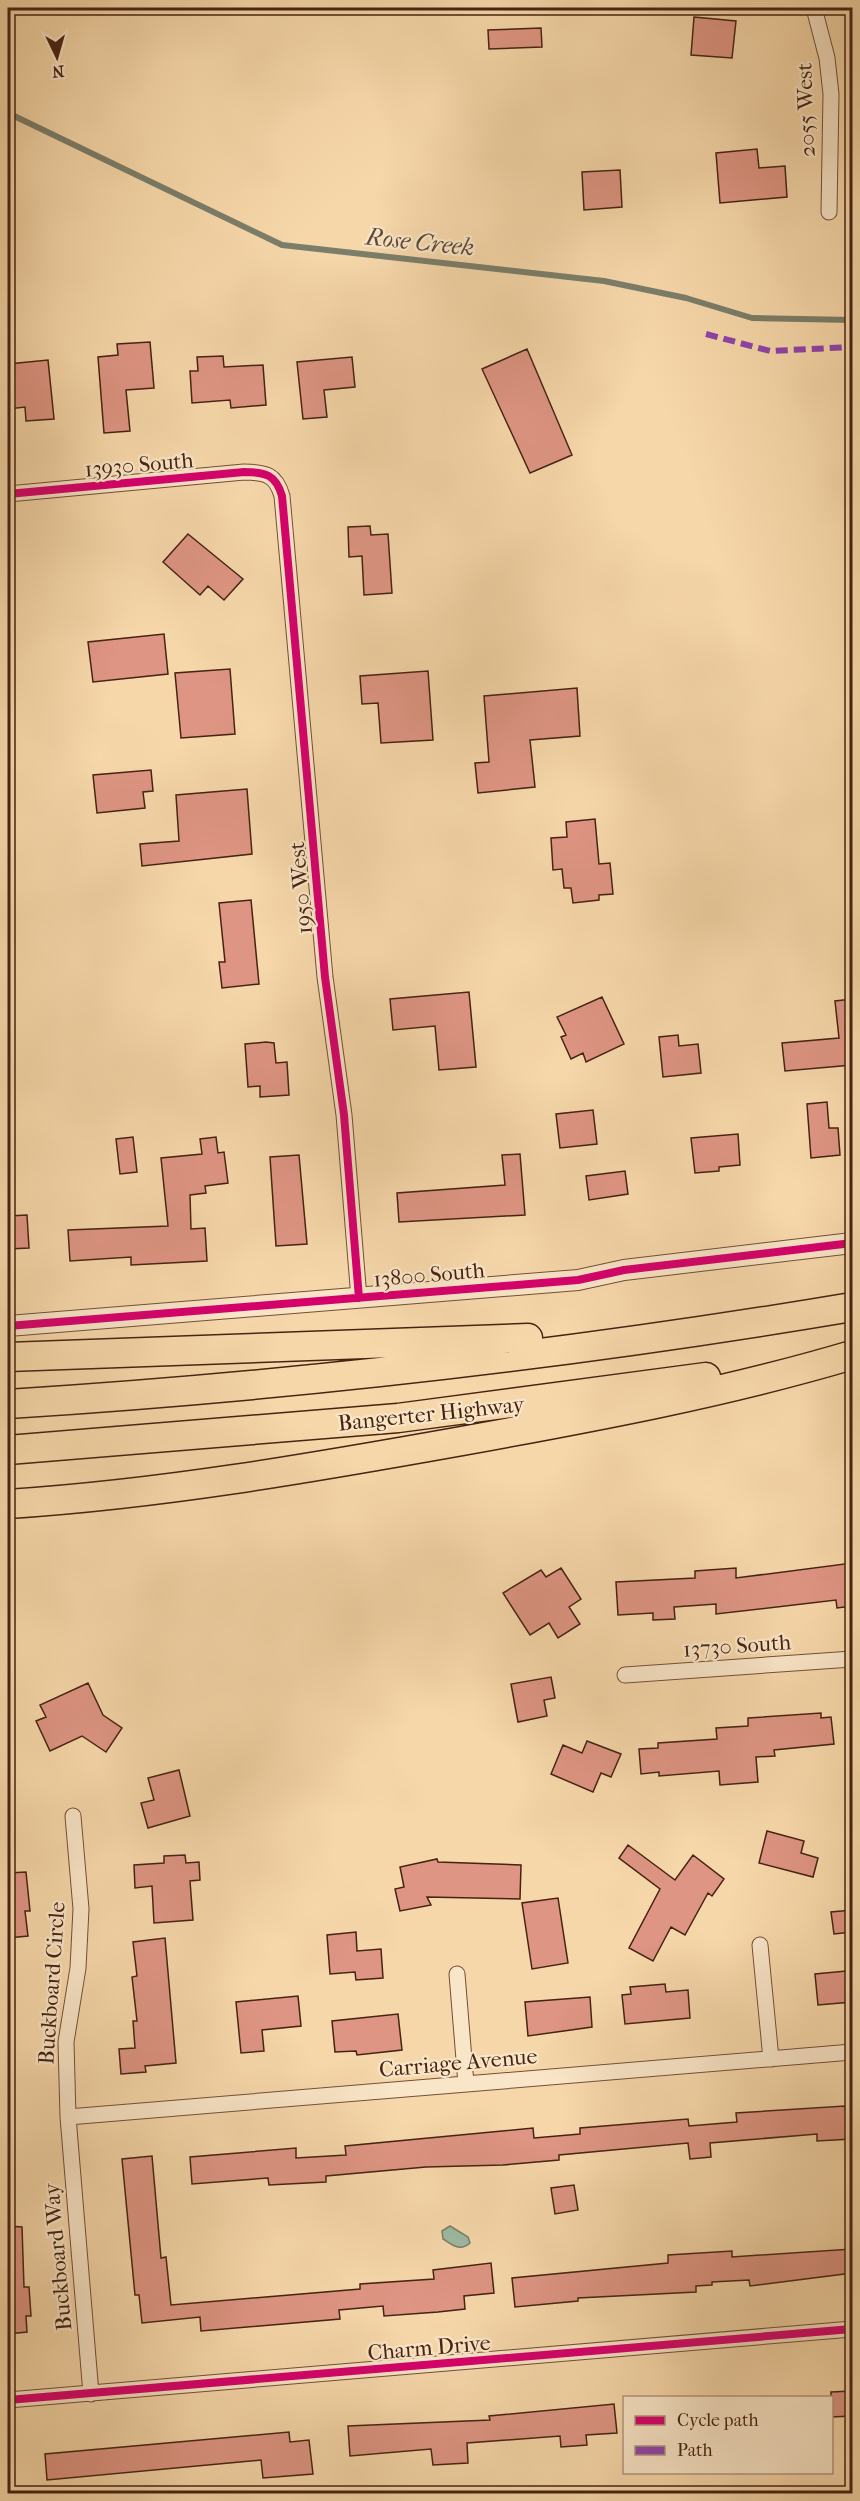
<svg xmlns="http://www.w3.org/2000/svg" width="860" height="2501" font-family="'IM FELL French Canon',serif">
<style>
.water{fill:#9ebaa4;stroke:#7b7e6a;stroke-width:1.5}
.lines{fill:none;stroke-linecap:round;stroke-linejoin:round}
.stream{stroke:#7b7e6a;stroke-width:6}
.building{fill:#de9583;stroke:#462313;stroke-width:1.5}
.minor-casing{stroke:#725038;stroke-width:17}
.tertiary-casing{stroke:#725038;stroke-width:22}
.motorway-casing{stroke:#462313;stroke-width:31}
.minor{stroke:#f9e5c7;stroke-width:15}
.tertiary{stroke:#f9e5c7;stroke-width:20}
.motorway{stroke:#f6d7a9;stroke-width:28}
.quiet{stroke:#8e44ad;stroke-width:6;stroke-dasharray:12 6;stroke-linecap:butt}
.cycleway-casing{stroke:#f9e5c7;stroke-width:11}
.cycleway{stroke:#d6006c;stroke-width:8}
.labels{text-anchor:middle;stroke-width:4.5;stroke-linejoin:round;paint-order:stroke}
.street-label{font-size:22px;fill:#462313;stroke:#f9e5c7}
.water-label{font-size:24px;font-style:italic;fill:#5c4937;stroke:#f9e5c7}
</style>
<rect width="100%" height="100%" fill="#f6d7a9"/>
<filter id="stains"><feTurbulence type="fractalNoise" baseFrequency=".00333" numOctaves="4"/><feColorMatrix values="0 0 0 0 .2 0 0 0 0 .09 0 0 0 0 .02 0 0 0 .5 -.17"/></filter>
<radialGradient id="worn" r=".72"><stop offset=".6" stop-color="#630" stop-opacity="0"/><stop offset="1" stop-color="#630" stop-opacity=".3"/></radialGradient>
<path class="water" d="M450,2226L468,2237L470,2243C460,2252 453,2245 443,2239L442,2231Z"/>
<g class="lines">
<path class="stream" d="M8,113L282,245L604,281L686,298L752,318L852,320"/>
</g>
<path class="building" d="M694,17L736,21L732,58L691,55Z
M541,28L542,47L489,49L488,30Z
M757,149L759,168L785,166L787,197L720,203L716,153Z
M620,170L622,207L584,210L582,172Z
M150,342L154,388L126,390L130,431L104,433L98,357L118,355L117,344Z
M527,349L572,455L530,473L482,369Z
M223,356L224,367L263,365L266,405L231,408L230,400L192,403L190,371H198L197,357Z
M352,357L355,387L324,390L327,417L303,419L297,362Z
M48,360L54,419L26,421L25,407L8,409V364Z
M370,526L371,535L388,534L392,593L364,595L362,556L349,557L348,527Z
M188,534L243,579L224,600L208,586L200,595L163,562Z
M164,634L168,674L93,682L88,642Z
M230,669L235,734L181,738L175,673Z
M428,671L433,740L381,743L378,703L362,704L360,676Z
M577,688L580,736L530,740L535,787L478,793L475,763L489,762L484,696Z
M151,770L153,791L143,792L145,808L97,813L93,775Z
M247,789L252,854L142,866L140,844L179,841L176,795Z
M595,819L599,864L610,863L613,894L599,895V900L573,903L571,888H564L562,869L553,870L551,838L567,837L566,822Z
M251,900L259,984L222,988L219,962H225L219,903Z
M469,992L476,1067L439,1070L435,1026L393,1030L390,999Z
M602,997L624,1044L586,1062L583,1053L571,1059L561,1037L566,1035L557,1017Z
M852,999V1065L785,1071L782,1043L839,1038L835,1001Z
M678,1035L679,1046L698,1044L701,1073L663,1077L659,1037Z
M266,1042L274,1043L276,1063L287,1062L289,1095L260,1097V1086L248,1087L245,1044Z
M827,1102L829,1128H838L840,1155L811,1158L807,1104Z
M593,1110L597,1144L560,1148L556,1114Z
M738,1134L740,1165L719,1167V1171L695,1173L691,1138Z
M133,1137L137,1172L120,1174L116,1139Z
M216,1137L218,1153L224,1152L228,1183L205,1186L206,1193L190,1195L191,1229L205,1228L207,1261L131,1265V1257L70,1261L68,1230L168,1226L161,1158L202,1154L200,1139Z
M520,1154L525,1215L399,1222L397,1193L505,1185L502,1155Z
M299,1155L307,1244L276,1246L270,1157Z
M625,1171L628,1194L589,1200L586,1176Z
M27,1215L29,1248L8,1249V1216Z
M852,1563V1606L837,1608L836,1600L716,1614V1604L674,1607L675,1619L653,1620V1613L618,1615L616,1582L695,1578V1571L736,1568V1578Z
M561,1568L581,1599L569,1607L580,1624L558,1638L549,1623L530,1635L503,1593L541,1570L546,1577Z
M551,1677L555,1698L544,1700L547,1716L518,1722L511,1684Z
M88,1683L103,1715L122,1728L106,1752L82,1736L50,1751L36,1721L46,1717L40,1705Z
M821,1713V1718L831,1717L834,1744L774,1750L775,1756L756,1757L758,1782L720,1785L719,1771L659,1776V1772L641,1774L639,1749L658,1748V1743L717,1739L716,1728L748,1726V1718Z
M587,1741L621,1754L611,1777L601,1773L593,1792L551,1774L563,1745L582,1753Z
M179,1770L190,1816L148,1828L141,1803L154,1800L148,1778Z
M767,1831L804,1841L801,1853L818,1858L813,1877L759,1863Z
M628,1845L675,1880L693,1855L724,1879L712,1896L708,1893L685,1935L671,1927L653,1961L629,1948L660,1889L619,1858Z
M185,1855L186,1863L199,1862L200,1880L190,1881L193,1920L154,1923L152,1886L135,1888L134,1865L164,1863V1856Z
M437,1859L438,1862L521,1865L520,1899L427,1897L431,1905L400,1911L395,1889L404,1887L400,1867Z
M26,1872L30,1911H25L28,1936L8,1938V1873Z
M558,1898L568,1963L532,1969L522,1903Z
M852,1910V1932L834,1934L831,1912Z
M356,1932L357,1951L381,1949L383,1978L356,1980L355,1972L330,1974L327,1935Z
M165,1938L176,2063L145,2066L146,2072L121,2074L119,2049L135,2048L133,2021H137L132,1977L137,1976L133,1942Z
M846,1971V1976L852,1975V2002L818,2005L815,1974Z
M665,1984L666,1992L688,1990L690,2018L625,2024L622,1995L631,1994L630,1987Z
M298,1996L301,2026L262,2030L264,2051L241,2053L236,2002Z
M590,1997L592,2027L528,2036L525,2002Z
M398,2014L402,2050L357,2055L356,2051L335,2052L332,2021Z
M845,2106L846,2113L852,2112V2139L817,2141V2134L710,2143L711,2157L690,2159L688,2143L559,2155V2160L503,2165L426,2167L326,2176V2182L269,2185L268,2178L192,2184L190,2157L296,2148V2158L346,2155L345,2146L533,2128L534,2138L580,2134V2128L688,2119L689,2126L737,2122L736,2113Z
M152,2156L161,2258L166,2257L171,2305L360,2289V2284L434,2279L433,2270L491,2263L494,2293L464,2296L465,2309L438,2312L384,2316L383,2306L339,2310L340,2319L201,2331L200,2317L142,2323L139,2295H135L122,2159Z
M574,2185L578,2210L555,2214L551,2188Z
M8,2226L22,2227L24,2287H29L31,2316H26L27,2332L8,2334Z
M852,2249V2273L750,2286L749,2280L712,2282V2285L696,2286V2292L578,2298V2301L515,2307L512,2278L668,2263V2255L732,2251V2257Z
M852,2391V2416L831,2417V2392Z
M614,2404L617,2433L586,2435L587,2445L561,2447L560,2436L467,2443L468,2463L433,2465L431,2449L350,2456L348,2426L490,2420L489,2416Z
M289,2432L290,2442L309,2440L313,2474L263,2478L261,2460L47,2480L45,2454Z"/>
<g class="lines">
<g class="minor-casing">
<path id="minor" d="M814,8L827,58L831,94L829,212
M8,494L244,472C266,472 276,475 282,496L325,977L344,1115L359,1298
M625,1675L852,1659
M73,1816L81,1909L78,1968L66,2042L68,2117L91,2394
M760,1945L771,2059
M457,1974L466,2084
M68,2117L852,2052
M8,2400L852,2329"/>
</g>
<g class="tertiary-casing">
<path id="tertiary" d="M8,1326L578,1280L624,1270L852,1243"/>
</g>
<g class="motorway-casing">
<path id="motorway" d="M8,1357L528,1338
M8,1404C291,1386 572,1354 852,1307
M8,1450L398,1418L706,1377
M8,1504C161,1494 311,1468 462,1441C594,1417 724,1393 852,1355"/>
</g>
<use href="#minor" class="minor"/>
<use href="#tertiary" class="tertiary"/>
<use href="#motorway" class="motorway"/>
<path class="quiet" d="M706,334L770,351L852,347"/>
<g class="cycleway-casing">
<path id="cycleway" d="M8,494L244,472C266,472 276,475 282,496L325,977L344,1115L359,1298
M8,1326L578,1280L624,1270L852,1243
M8,2400L852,2329"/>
</g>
<use href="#cycleway" class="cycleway"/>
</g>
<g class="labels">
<g class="street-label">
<text transform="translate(805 110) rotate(-92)" y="8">2055 West</text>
<text transform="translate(139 464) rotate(-5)" y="8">13930 South</text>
<text transform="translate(300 888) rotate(-95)" y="8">1950 West</text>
<text transform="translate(429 1274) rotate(-5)" y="8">13800 South</text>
<text transform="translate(431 1413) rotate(-6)" y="8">Bangerter Highway</text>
<text transform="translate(737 1645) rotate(-4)" y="8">13730 South</text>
<text transform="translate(51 1983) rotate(-86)" y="8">Buckboard Circle</text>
<text transform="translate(458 2062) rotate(-5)" y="8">Carriage Avenue</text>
<text transform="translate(57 2257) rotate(-95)" y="8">Buckboard Way</text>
<text transform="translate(429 2347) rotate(-5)" y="8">Charm Drive</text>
</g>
<g class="water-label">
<text transform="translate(420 242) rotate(6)" y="8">Rose Creek</text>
</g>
</g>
<rect width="860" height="2501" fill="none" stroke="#f6d7a9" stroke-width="30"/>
<rect x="9" y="9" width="842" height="2483" fill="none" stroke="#462313" stroke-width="3"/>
<rect x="15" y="15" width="830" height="2471" fill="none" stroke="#462313" stroke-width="1.5"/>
<rect x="623" y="2396" width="210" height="78" fill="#f9e5c7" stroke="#b1977f" stroke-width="1.5"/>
<rect x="635" y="2416" width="30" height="9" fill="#d6006c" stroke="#b1977f" stroke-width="1.5"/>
<text x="677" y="2426" font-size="18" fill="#462313">Cycle path</text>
<rect x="635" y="2446" width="30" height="9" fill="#8e44ad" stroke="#b1977f" stroke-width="1.5"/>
<text x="677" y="2456" font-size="18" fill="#462313">Path</text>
<g transform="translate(57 57) rotate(175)" stroke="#f9e5c7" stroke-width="4.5" paint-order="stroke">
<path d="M0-4.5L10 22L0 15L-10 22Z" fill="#462313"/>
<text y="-9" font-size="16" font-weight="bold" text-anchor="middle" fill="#462313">N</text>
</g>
<rect width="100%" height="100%" filter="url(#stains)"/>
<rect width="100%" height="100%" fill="url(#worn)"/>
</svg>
